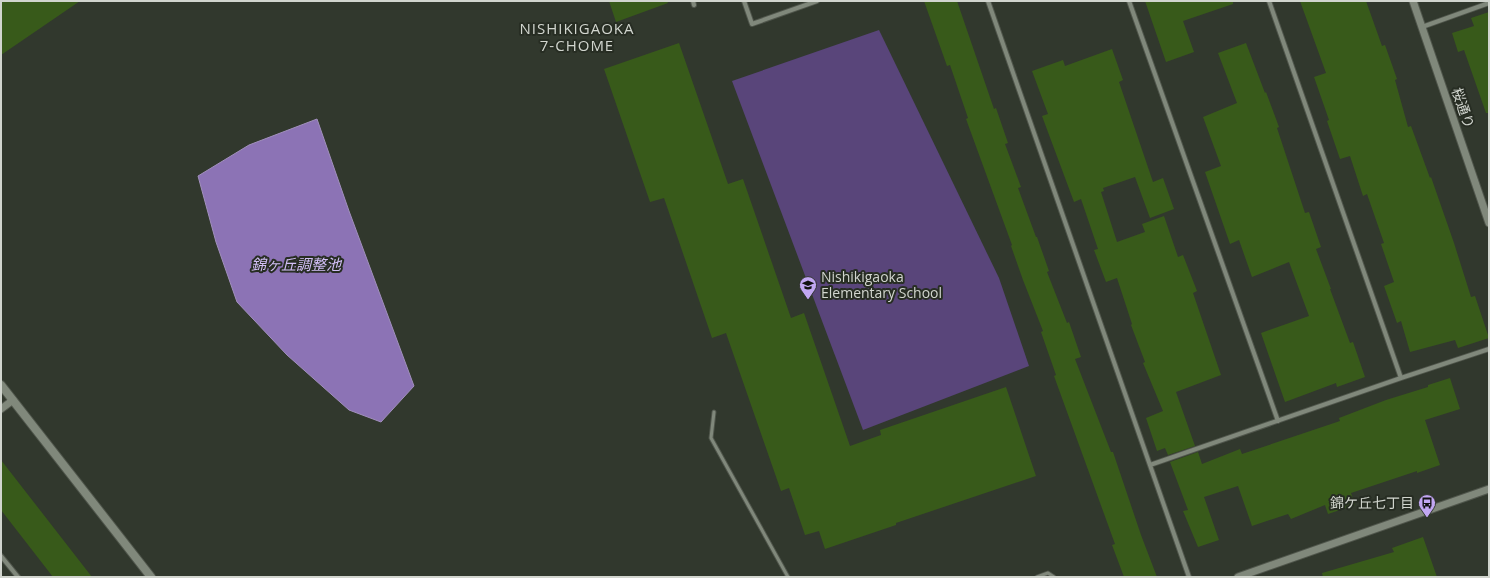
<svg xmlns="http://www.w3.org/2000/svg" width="1490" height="578" font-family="'Open Sans','Noto Sans JP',sans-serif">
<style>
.green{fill:#59457a}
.water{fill:#8c73b5;stroke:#a190bc}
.building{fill:#385a1a}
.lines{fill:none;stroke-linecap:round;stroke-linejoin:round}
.service-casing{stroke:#50564c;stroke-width:5}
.minor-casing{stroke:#50564c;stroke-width:6}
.tertiary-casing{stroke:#50564c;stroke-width:9}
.secondary-casing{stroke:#50564c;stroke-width:10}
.service{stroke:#80887b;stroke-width:3}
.minor{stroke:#80887b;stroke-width:4}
.tertiary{stroke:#80887b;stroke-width:7}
.secondary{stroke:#80887b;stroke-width:8}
.labels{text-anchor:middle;stroke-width:4;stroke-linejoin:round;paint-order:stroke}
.street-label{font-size:14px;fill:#d1d5ce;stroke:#272d23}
.poi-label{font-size:14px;fill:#d1d5ce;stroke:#272d23;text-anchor:start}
.neighbourhood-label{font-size:15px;letter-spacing:1px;fill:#d1d5ce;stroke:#272d23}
.water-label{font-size:15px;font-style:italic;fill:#d2bff6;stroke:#272d23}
</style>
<rect width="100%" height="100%" fill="#31382d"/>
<path class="green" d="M879,30L999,278L1029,366L863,430L732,81Z"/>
<path class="water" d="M317,119L349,211L414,386L381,422L349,410L287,355L237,302L216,242L198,176L249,145Z"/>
<path class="building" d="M1,1H80L1,55Z
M609,1H667L668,3L616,22Z
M924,1H957L994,109L996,108L1008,143L1005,144L1021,187L1018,188L1036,237H1037L1049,271L1047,272L1067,323L1069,322L1081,357L1075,359L1111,452H1113L1141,535L1157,577H1124L1112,545L1115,544L1054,376L1056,375L1041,332L1043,331L1023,280L1011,246L1012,245L966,119L968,118L950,65L947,66Z
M1145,1H1233V4L1183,21L1194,52L1166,62Z
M1300,1H1366L1382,46L1385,45L1397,79L1395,80L1408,127L1411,126L1430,178L1431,177L1454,243L1471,297L1475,296L1489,338L1458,348L1455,340L1410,352L1401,321L1397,323L1384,286L1394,282L1381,244L1384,243L1367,194L1363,196L1350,156L1340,159L1327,121L1329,120L1314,77L1326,73Z
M1489,12V113H1486L1464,50L1458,52L1452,33L1474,26L1471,18Z
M679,43L728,184L743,179L791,318L804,313L850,446L881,435L880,430L1006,387L1036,476L896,523V525L825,549L819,531L805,535L789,488L781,491L726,333L712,338L664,198L650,202L604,69Z
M1246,43L1265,93L1266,92L1279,127L1277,128L1305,213L1309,212L1321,247L1316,249L1331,289H1330L1350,343L1353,342L1365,377L1337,387L1336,383L1285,402L1261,333L1309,316L1289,262L1252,277L1239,240L1230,244L1205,172L1221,166L1203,117L1237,103L1218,53Z
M1112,49L1123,80L1119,82L1153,182L1163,178L1174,209L1150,218L1135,177L1103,188L1104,191L1101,192L1117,242L1145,232L1142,224L1164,216L1178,257L1183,255L1197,291L1193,293L1221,375L1176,392L1195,446L1168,455L1165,448L1157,451L1146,418L1163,411L1143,363L1145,362L1131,325L1132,324L1117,278L1106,282L1094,250L1098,249L1081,199L1074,202L1042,116L1048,114L1032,71L1063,60L1065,66Z
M1450,378L1460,409L1425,420L1440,465L1417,473V471L1351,493L1355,505L1328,514L1325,505L1291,519L1288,514L1252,526L1238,486L1204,497L1219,540L1198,547L1183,511L1188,510L1170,462L1198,452L1202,464L1240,449L1242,454L1340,421L1339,418L1386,400L1428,387V385Z
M1,460L92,577H53L1,510Z
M1423,537L1437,577H1323L1322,573L1394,552L1392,548Z"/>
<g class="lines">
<g class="service-casing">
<path id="service" d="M714,412L711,438L788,577
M1037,577L1048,573L1054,577"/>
</g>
<g class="minor-casing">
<path id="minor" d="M693,1L694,5
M744,1L752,24L817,1
M988,1L1189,577
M1129,1L1278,421
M1269,1L1401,378
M1422,27L1489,3
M1150,465L1401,378L1489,349
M1,556L18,577"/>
</g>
<g class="tertiary-casing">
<path id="tertiary" d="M1413,1L1489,223
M1,409L13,400
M1238,577L1489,489"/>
</g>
<g class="secondary-casing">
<path id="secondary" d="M1,385L151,577"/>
</g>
<use href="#service" class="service"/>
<use href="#minor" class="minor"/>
<use href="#tertiary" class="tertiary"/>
<use href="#secondary" class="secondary"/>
</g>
<defs>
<g id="school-pin" transform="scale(0.9)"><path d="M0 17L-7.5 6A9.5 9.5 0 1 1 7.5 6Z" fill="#c2a7f2" stroke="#272d23"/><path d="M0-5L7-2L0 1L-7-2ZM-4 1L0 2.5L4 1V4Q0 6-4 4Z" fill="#111"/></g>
<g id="bus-pin" transform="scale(0.9)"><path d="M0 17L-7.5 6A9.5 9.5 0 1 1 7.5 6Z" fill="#c2a7f2" stroke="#272d23"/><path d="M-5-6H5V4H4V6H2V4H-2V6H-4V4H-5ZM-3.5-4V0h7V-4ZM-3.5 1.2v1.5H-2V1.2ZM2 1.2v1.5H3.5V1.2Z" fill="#111"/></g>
</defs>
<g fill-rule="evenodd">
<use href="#school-pin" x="808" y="285"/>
<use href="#bus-pin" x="1427" y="503"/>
</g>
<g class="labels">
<g class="street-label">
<text transform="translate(1463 108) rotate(71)" y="5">桜通り</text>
</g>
<g class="poi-label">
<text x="821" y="282">Nishikigaoka<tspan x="821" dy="16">Elementary School</tspan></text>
<text x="1414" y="508" text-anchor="end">錦ケ丘七丁目</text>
</g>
<g class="neighbourhood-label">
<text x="577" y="34">NISHIKIGAOKA<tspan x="577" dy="17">7-CHOME</tspan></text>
</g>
<g class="water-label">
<text x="296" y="270">錦ヶ丘調整池</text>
</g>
</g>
<rect width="1490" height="578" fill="none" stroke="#d1d5ce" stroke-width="4"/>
</svg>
